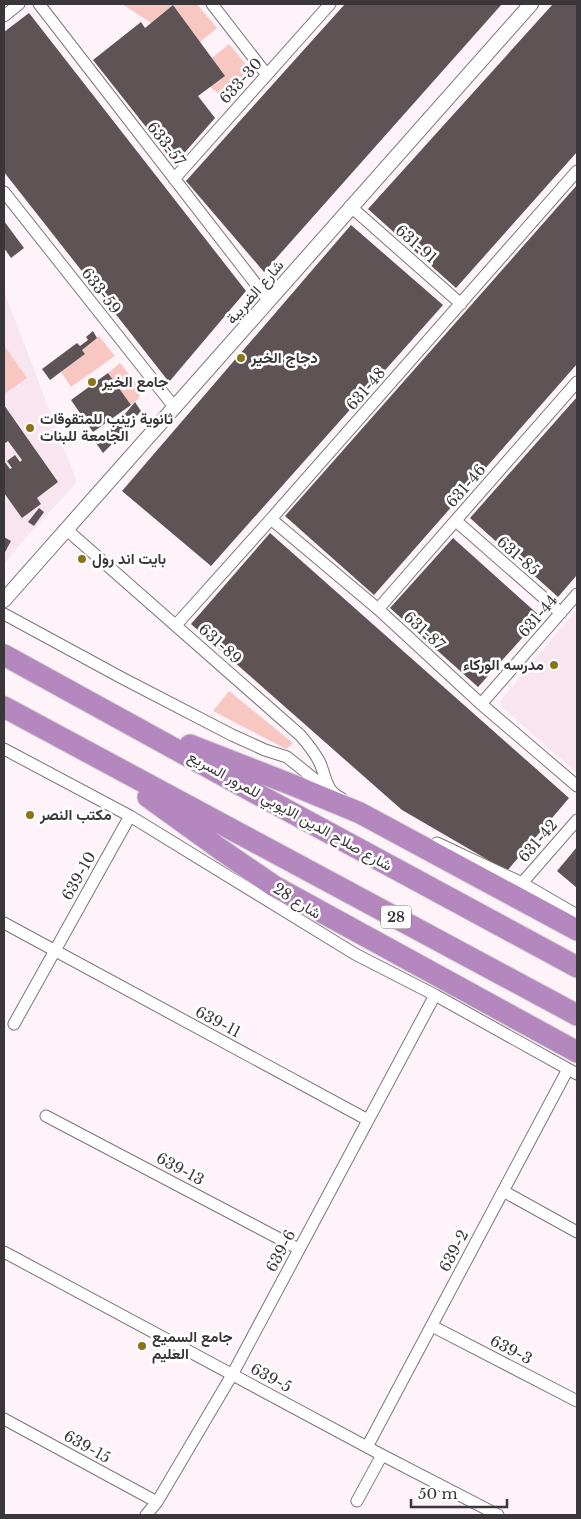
<svg xmlns="http://www.w3.org/2000/svg" width="581" height="1519" font-family="'Libre Baskerville',Vazirmatn,serif">
<style>
.built{fill:#f8e5f0}
.green{fill:#f8c7c1}
.building{fill:#5e5456}
.lines{fill:none;stroke-linecap:round;stroke-linejoin:round}
.minor-casing{stroke:#7f757b;stroke-width:13}
.tertiary-casing{stroke:#7f757b;stroke-width:16}
.motorway-casing{stroke:#d4d3d3;stroke-width:23}
.minor{stroke:#fff;stroke-width:11}
.tertiary{stroke:#fff;stroke-width:14}
.motorway{stroke:#b487bf;stroke-width:21}
.poi-dot{fill:#8b7417;stroke:#fff;stroke-width:2}
.labels{text-anchor:middle;stroke-width:5;stroke-linejoin:round;paint-order:stroke}
.shield{fill:#fff;stroke:#757274;stroke-width:1}
.shield-label{font-size:14px;font-weight:bold;fill:#3a3639}
.street-label{font-size:15px;fill:#3a3639;stroke:#fff}
.poi-label{font-size:15px;font-weight:bold;fill:#3a3639;stroke:#fff;text-anchor:start}
</style>
<rect width="100%" height="100%" fill="#fef3f9"/>
<path class="built" d="M4,291L77,482L30,533L4,564Z
M577,609V773L502,707L501,700Z"/>
<path class="green" d="M122,4H197L217,28L200,42L173,5L151,23Z
M229,44L253,73L229,102L210,87L212,58Z
M99,336L115,356L71,387L61,372L85,354L82,350Z
M4,345L27,378L4,394Z
M120,363L141,390L139,398L131,405L108,373Z
M229,691L293,743L290,746L286,749L213,711Z"/>
<path class="building" d="M345,4H502L264,272L186,181Z
M553,4H577V152L456,288L368,209Z
M173,5L225,76L198,96L215,118L179,159L169,156L93,60L141,22L145,28Z
M29,13L246,291L169,382L4,172V32Z
M577,185V364L374,595L285,516Z
M4,221L24,248L11,258L4,248Z
M351,225L443,305L211,566L122,491Z
M93,331L97,338L82,350L85,354L50,380L42,369L77,343L80,346L88,340L86,337Z
M108,373L131,405L93,432L71,400Z
M577,397V575L558,597L470,518Z
M135,402L141,411L121,435L103,453L96,443L114,427Z
M4,405L58,482L37,498L41,504L22,518L4,493V461L10,469L12,468L7,461L15,455L20,462L22,460L8,441L4,444Z
M39,508L44,512L34,526L28,522Z
M270,533L569,798L507,871L402,810L191,624Z
M4,537L11,541L4,554Z
M453,538L541,617L478,687L390,608Z
M577,847V888L557,871Z"/>
<g class="lines">
<g class="minor-casing">
<path id="minor" d="M39,4L269,301
M212,4L267,75
M4,16L19,4
M174,179L330,4
M4,192L175,408
M350,206L461,304
M271,519L378,609L481,704L577,786
M456,521L561,613
M67,530L300,735C307,743 314,752 319,761C326,775 325,791 341,798
M378,609L577,382
M4,614L122,678L232,735L265,750L287,757L328,790
M176,625L271,519L577,171
M481,704L577,594
M4,749L130,816L355,954L435,995L577,1074
M437,843L522,883L577,915
M522,883L577,820
M4,923L368,1120
M14,1024L130,816
M46,1116L299,1249
M503,1191L577,1232
M4,1252L382,1455L498,1515
M432,1326L577,1401
M4,1419L157,1502
M367,1447L568,1069
M357,1501L382,1455
M146,1515L157,1502L232,1375L435,995"/>
</g>
<g class="tertiary-casing">
<path id="tertiary" d="M4,600L531,4"/>
</g>
<g class="motorway-casing">
<path id="motorway" d="M4,655L235,782L577,967
M4,707L577,1015
M190,745L295,786L360,813L577,930
M148,797L220,849L274,886L577,1052"/>
</g>
<use href="#minor" class="minor"/>
<use href="#tertiary" class="tertiary"/>
<use href="#motorway" class="motorway"/>
</g>
<g class="poi-dot">
<circle cx="241" cy="358" r="5"/>
<circle cx="92" cy="382" r="5"/>
<circle cx="30" cy="428" r="5"/>
<circle cx="82" cy="559" r="5"/>
<circle cx="554" cy="665" r="5"/>
<circle cx="30" cy="815" r="5"/>
<circle cx="142" cy="1346" r="5"/>
</g>
<g class="labels">
<rect class="shield" x="381" y="905.5" width="30" height="23" rx="4"/>
<g class="shield-label">
<text x="396" y="922">28</text>
</g>
<g class="street-label">
<text transform="translate(241 81) rotate(-48)" y="5">633-30</text>
<text transform="translate(166 144) rotate(52)" y="5">633-57</text>
<text transform="translate(416 244) rotate(41)" y="5">631-91</text>
<text transform="translate(101 291) rotate(52)" y="5">633-59</text>
<text transform="translate(255 292) rotate(-49)" y="5">شارع الضريبة</text>
<text transform="translate(366 389) rotate(-49)" y="5">631-48</text>
<text transform="translate(466 486) rotate(-49)" y="5">631-46</text>
<text transform="translate(518 556) rotate(41)" y="5">631-85</text>
<text transform="translate(538 616) rotate(-49)" y="5">631-44</text>
<text transform="translate(424 631) rotate(42)" y="5">631-87</text>
<text transform="translate(220 644) rotate(42)" y="5">631-89</text>
<text transform="translate(290 811) rotate(29)" y="5">شارع صلاح الدين الايوبي للمرور السريع</text>
<text transform="translate(538 841) rotate(-49)" y="5">631-42</text>
<text transform="translate(79 876) rotate(-61)" y="5">639-10</text>
<text transform="translate(297 901) rotate(32)" y="5">شارع 28</text>
<text transform="translate(218 1022) rotate(28)" y="5">639-11</text>
<text transform="translate(180 1169) rotate(28)" y="5">639-13</text>
<text transform="translate(281 1251) rotate(-62)" y="5">639-6</text>
<text transform="translate(454 1251) rotate(-62)" y="5">639-2</text>
<text transform="translate(511 1350) rotate(27)" y="5">639-3</text>
<text transform="translate(271 1378) rotate(28)" y="5">639-5</text>
<text transform="translate(87 1447) rotate(29)" y="5">639-15</text>
</g>
<g class="poi-label">
<text x="251" y="363">دجاج الخير</text>
<text x="102" y="387">جامع الخير</text>
<text x="40" y="424">ثانوية زينب للمتقوقات<tspan x="40" dy="17">الجامعة للبنات</tspan></text>
<text x="92" y="564">بايت اند رول</text>
<text x="544" y="670" text-anchor="end">مدرسه الوركاء</text>
<text x="40" y="820">مكتب النصر</text>
<text x="152" y="1342">جامع السميع<tspan x="152" dy="17">العليم</tspan></text>
</g>
</g>
<rect width="581" height="1519" fill="none" stroke="#3a3639" stroke-width="10"/>
<path d="M411 1499v8h96v-8" fill="none" stroke="#3a3639" stroke-width="2.5"/>
<text x="418" y="1499" font-size="15" fill="#3a3639" stroke="#ffffff" stroke-width="4" paint-order="stroke">50 m</text>
</svg>
